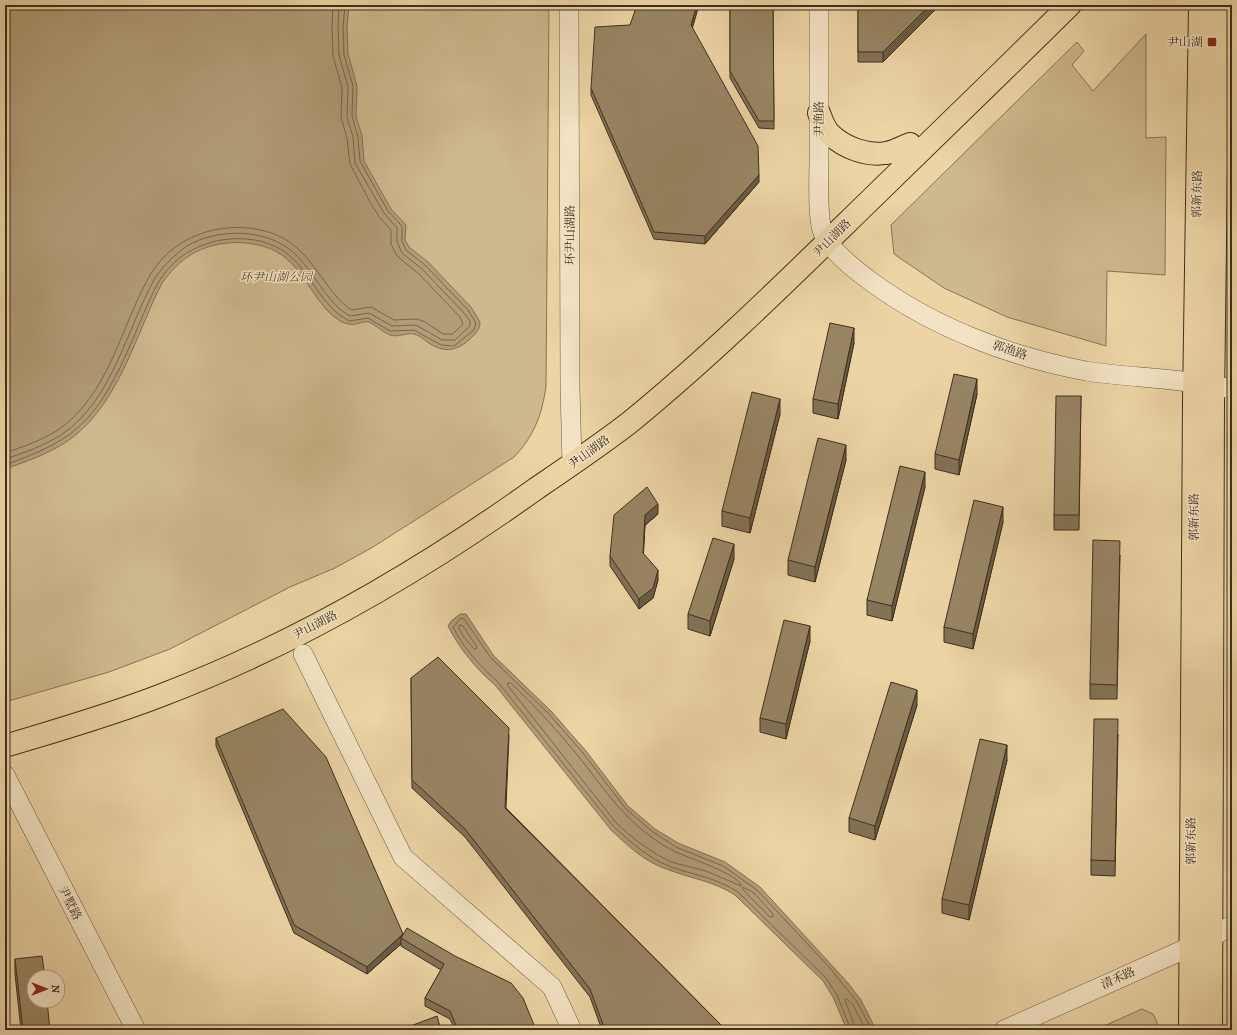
<svg xmlns="http://www.w3.org/2000/svg" width="1237" height="1035" font-family="'IM FELL French Canon','Noto Serif SC',serif">
<style>
.green{fill:#ceb88e;stroke:#867456}
.water{fill:#b19c77;stroke:#837053}
.lines{fill:none;stroke-linecap:round;stroke-linejoin:round}
.shore{stroke:#78664a;stroke-width:1}
.minor-casing{stroke:#6a5840;stroke-width:20}
.major-casing{stroke:#3e2f1e;stroke-width:24}
.minor{stroke:#f3e3c4;stroke-width:19}
.major{stroke:#ecd4a5;stroke-width:22}
.wall{fill:#837256;stroke:#3e2f1e}
.shaded-wall{fill:#6a5d46;stroke:#3e2f1e}
.building{fill:#988564;stroke:#3e2f1e}
.poi-dot{fill:#8f2418;stroke:#f3e3c4;stroke-width:1.5}
.labels{text-anchor:middle;stroke-width:3;stroke-linejoin:round;paint-order:stroke}
.poi-label{font-size:12px;fill:#3e2f1e;stroke:#f3e3c4;text-anchor:end}
.street-label{font-size:12px;fill:#3e2f1e;stroke:#f3e3c4}
.park-label{font-size:12px;font-style:italic;fill:#5b4a34;stroke:#f3e3c4}
</style>
<rect width="100%" height="100%" fill="#ecd4a5"/>
<filter id="stains"><feTurbulence type="fractalNoise" baseFrequency=".005" numOctaves="4"/><feColorMatrix values="0 0 0 0 .2 0 0 0 0 .09 0 0 0 0 .02 0 0 0 .5 -.17"/></filter>
<radialGradient id="worn" r=".72"><stop offset=".6" stop-color="#630" stop-opacity="0"/><stop offset="1" stop-color="#630" stop-opacity=".3"/></radialGradient>
<path class="green" d="M5,5H549L546,386C542,415 534,436 514,457L373,547L335,568L290,587L170,649L109,672L5,702Z
M1146,34V138L1166,137L1165,275L1107,271L1106,346L1007,317L944,288L894,254L891,225L1077,42L1084,51L1072,65L1093,91Z
M1142,1009L1153,1014L1157,1022V1030H1095Z"/>
<path class="water" d="M5,5H349L347,27L348,54L357,86L356,116L362,136L364,161L391,209L406,225L405,240L409,247L428,262L471,307L480,322C480,330 475,334 470,339C458,350 446,353 432,345C426,342 422,337 417,335C408,331 399,338 390,335C382,332 376,325 369,322C361,320 355,329 340,321C318,308 307,276 287,259C263,238 219,238 192,254C180,261 171,271 162,283C135,336 117,411 63,444C45,455 25,462 5,469Z
M460,614H466L494,656L551,711L586,751L628,806L655,829L678,843L725,862L760,887L848,983L861,1000L876,1030H847L833,997L823,981L735,895C713,881 693,879 669,870C646,863 628,846 611,830L495,685C476,669 459,648 448,626L451,621Z"/>
<g class="lines">
<path class="shore" d="M5,453C23,447 42,440 58,430C109,395 121,326 150,275C159,261 170,249 185,241C217,222 269,222 297,248C316,264 333,300 352,310L371,307L394,320L417,319L425,322L443,334H453L463,324L460,317L419,274L397,256L391,244V230L380,218L371,204L350,164L347,138L341,117L342,88L333,56L332,27L333,5
M5,459C24,453 43,446 61,435C113,400 126,330 155,278C164,265 174,255 187,246C217,228 267,228 294,253C314,271 327,304 350,316L369,313L392,326L416,325L442,340H455L470,326V321L464,313L422,269L402,253L397,242V228L384,213L355,163L353,137L347,117L348,87L339,55L338,27L339,5
M5,465C24,458 43,451 61,440C115,408 131,333 159,281C168,268 178,257 192,250C221,234 265,234 290,256C312,275 322,307 349,321L368,318L390,331L414,330L441,345L454,346L474,330L476,323L468,310L426,266L406,250L402,241V226L388,211L360,161L358,137L352,116L353,86L344,55L343,27L345,5
M460,625L463,626L477,647L476,649H474L463,636L459,628Z
M508,683H511C535,706 558,731 579,757C602,786 619,813 650,836C658,842 667,848 676,852C686,857 741,875 741,886L706,871L671,862L656,854L637,841L617,824L508,686Z
M743,887L754,893L773,914V917H770L743,890Z
M851,1030L837,995L826,978L738,892C713,876 695,876 669,866C648,858 631,842 614,827L498,682C481,667 463,648 453,627L461,618L464,619L491,658L548,713L583,753L626,809L653,832L676,847L723,866L757,890L830,968L857,1002L872,1030
M856,1030L845,1000L846,998L853,1005L866,1030"/>
<g class="minor-casing">
<path id="minor" d="M569,5L570,387L572,464
M819,5C819,56 819,107 819,159C819,176 817,219 823,233C830,251 858,272 873,283C935,328 1011,357 1086,371C1123,377 1159,377 1195,383C1207,384 1220,387 1232,389
M303,654L403,857L552,987L572,1030
M5,775L136,1030
M1004,1030L1212,937L1232,925"/>
</g>
<g class="major-casing">
<path id="major" d="M819,113C822,121 825,130 831,135C845,148 867,156 886,153C894,152 902,147 910,144
M5,746C58,730 111,715 162,695C296,644 421,571 537,488C568,467 599,446 629,423C711,356 786,282 862,208C932,140 1001,73 1070,5
M1190,1030L1194,400L1200,5
M1211,1030L1213,401L1218,5"/>
</g>
<use href="#minor" class="minor"/>
<use href="#major" class="major"/>
</g>
<path class="wall" d="M730,5H773L774,129L759,128L730,78Z
M858,5H940L883,62H858Z
M692,28L759,182L705,244L654,239L591,95V88Z
M854,343L838,419L813,413V399Z
M977,394L959,475L935,469V454Z
M1081,396L1079,530H1054V515Z
M780,414L750,533L722,526V511Z
M846,460L815,582L788,575V560Z
M925,487L892,621L867,615V600Z
M658,514L645,525L643,554L658,580L653,598L639,609L610,566V556Z
M1003,522L973,649L944,642V627Z
M1120,555L1117,699H1090V684Z
M734,559L710,636L688,629V614Z
M810,641L786,739L760,732V718Z
M411,678L509,735L506,808L726,1030H602L590,997L465,837L412,788Z
M917,705L875,840L849,832V818Z
M1118,734L1115,876L1091,875V860Z
M216,738L403,935L536,1030H455L450,1019L425,1006V998L441,970L401,946V944L367,974L294,933L216,746Z
M1007,760L969,920L942,913V899Z
M15,959L50,1030H21L15,974Z"/>
<path class="shaded-wall" d="M697,5H699L691,33V25Z
M930,5H940L883,62V52Z
M759,175V182L705,244V236Z
M854,328V343L838,419V404Z
M977,379V394L959,475V460Z
M780,399V414L750,533V518Z
M846,445V460L815,582V567Z
M925,472V487L892,621V606Z
M658,504V514L645,525L643,563V553L645,515Z
M1003,507V522L973,649V634Z
M734,544V559L710,636V621Z
M658,570V580L653,598L639,609V599Z
M810,626V641L786,739V724Z
M917,690V705L875,840V826Z
M1007,745V760L969,920V905Z
M403,934L401,938V944L367,974V967Z"/>
<path class="building" d="M637,5H697L691,25L758,146L759,175L705,236L654,232L591,88L595,27L630,25Z
M730,5H773L774,121H759L730,71Z
M858,5H930L883,52H858Z
M830,323L854,328L838,404L813,399Z
M954,374L977,379L959,460L935,454Z
M752,392L780,399L750,518L722,511Z
M1056,396H1081L1079,515H1054Z
M818,438L846,445L815,567L788,560Z
M900,466L925,472L892,606L867,600Z
M647,487L658,504L645,515L643,553L658,570L653,588L639,599L610,556L614,515Z
M974,500L1003,507L973,634L944,627Z
M713,538L734,544L710,621L688,614Z
M1093,540L1120,541L1117,685L1090,684Z
M784,620L810,626L786,724L760,718Z
M438,657L509,728L505,808L726,1030H605L590,989L465,829L412,780L411,678Z
M891,682L917,690L875,826L849,818Z
M283,709L326,757L403,934L367,967L294,925L216,738Z
M1094,719H1118L1115,861L1091,860Z
M980,739L1007,745L969,905L942,899Z
M407,928L455,956L511,983L523,998L536,1030H458L450,1011L425,998L444,964L401,938Z
M42,956L45,977H34V1001H47L50,1030H23L15,959Z
M437,1016L441,1030H400Z"/>
<rect class="poi-dot" x="1207" y="37" width="10" height="10" rx="2"/>
<g class="labels">
<g class="poi-label">
<text x="1203" y="46">尹山湖</text>
</g>
<g class="street-label">
<text transform="translate(819 119) rotate(-90)" y="4">尹渔路</text>
<text transform="translate(1197 194) rotate(-89)" y="4">郭新东路</text>
<text transform="translate(570 235) rotate(-90)" y="4">环尹山湖路</text>
<text transform="translate(832 238) rotate(-45)" y="4">尹山湖路</text>
<text transform="translate(1010 350) rotate(19)" y="4">郭渔路</text>
<text transform="translate(589 452) rotate(-36)" y="4">尹山湖路</text>
<text transform="translate(1194 517) rotate(-90)" y="4">郭新东路</text>
<text transform="translate(315 625) rotate(-27)" y="4">尹山湖路</text>
<text transform="translate(1191 841) rotate(-90)" y="4">郭新东路</text>
<text transform="translate(70 903) rotate(63)" y="4">尹墅路</text>
<text transform="translate(1118 978) rotate(-24)" y="4">清禾路</text>
</g>
<g class="park-label">
<text x="276" y="281">环尹山湖公园</text>
</g>
</g>
<rect width="1237" height="1035" fill="none" stroke="#ecd4a5" stroke-width="20"/>
<rect x="6" y="6" width="1225" height="1023" fill="none" stroke="#3e2f1e" stroke-width="2"/>
<rect x="10" y="10" width="1217" height="1015" fill="none" stroke="#3e2f1e"/>
<g transform="translate(46 989) rotate(90)"><circle r="19" fill="#f3e3c4" stroke="#ab9b82"/>
<path d="M0-3L7 15L0 10L-7 15Z" fill="#8f2418"/>
<text y="-6" font-size="11" font-weight="bold" text-anchor="middle" fill="#3e2f1e">N</text>
</g>
<rect width="100%" height="100%" filter="url(#stains)"/>
<rect width="100%" height="100%" fill="url(#worn)"/>
</svg>
